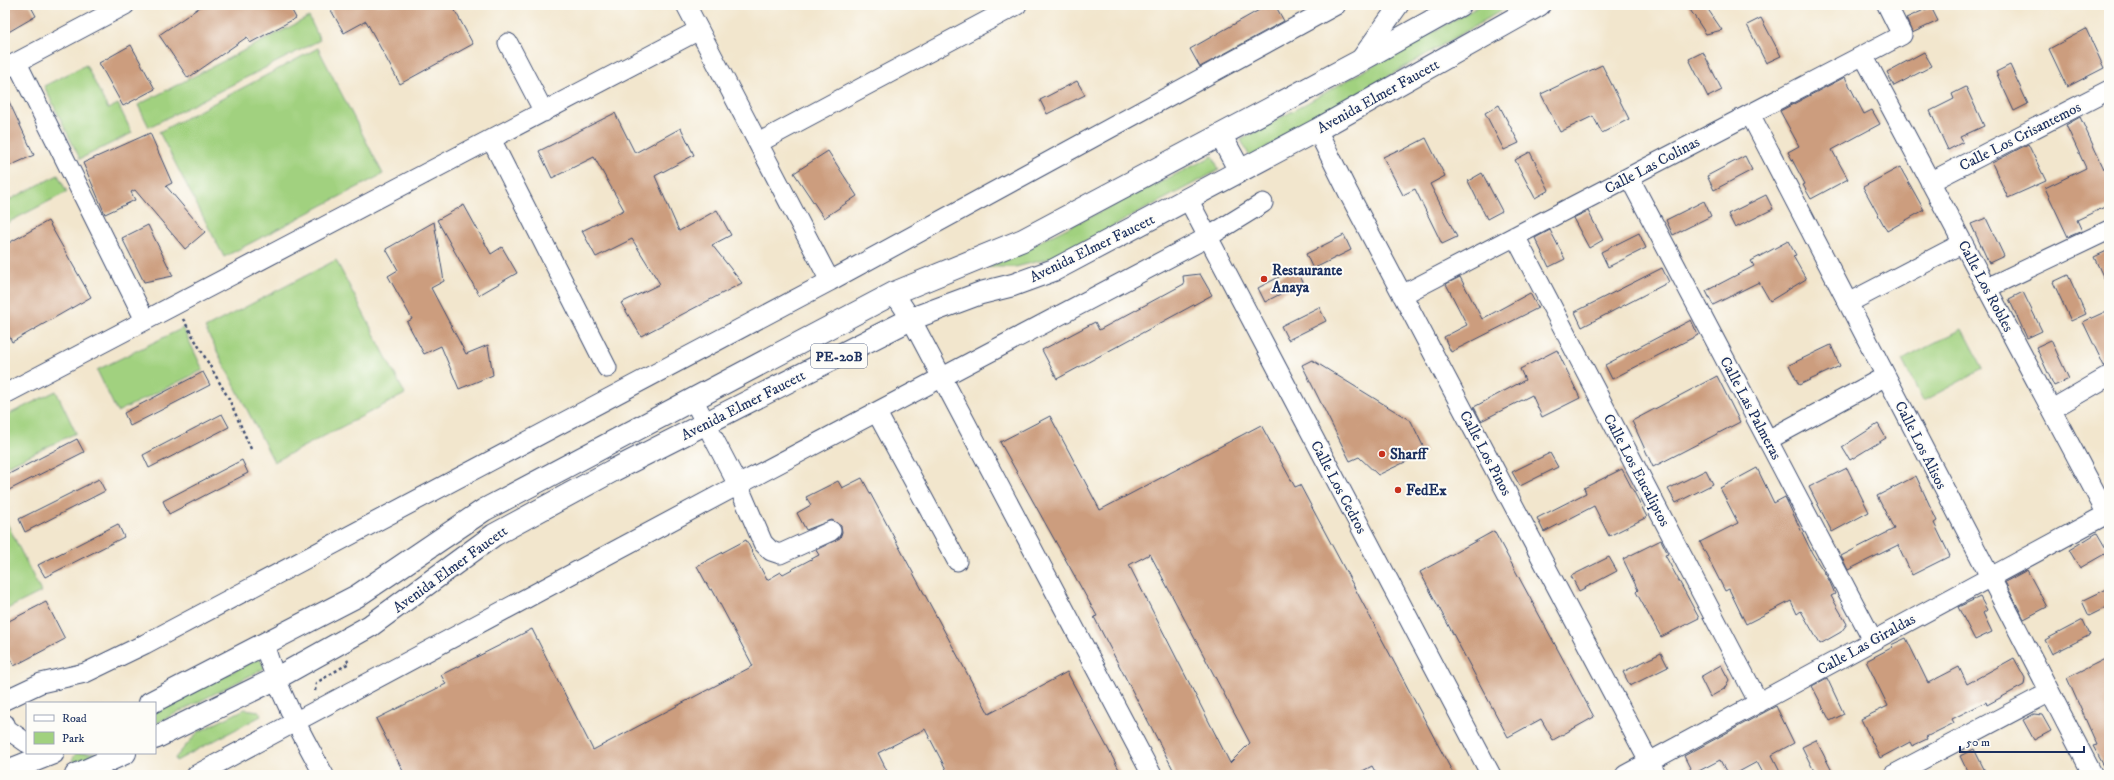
<svg xmlns="http://www.w3.org/2000/svg" width="2114" height="780" font-family="'IM FELL DW Pica',serif">
<style>
.green{fill:#a1d17f;stroke:#5e806e}
.building{fill:#cc9d7e;fill-rule:evenodd}
.lines{fill:none;stroke-linecap:round;stroke-linejoin:round}
.minor-casing{stroke:#3b4a6f;stroke-width:21}
.highway-casing{stroke:#3b4a6f;stroke-width:24}
.path{stroke:#3b4a6f;stroke-width:2.5;stroke-dasharray:3 3;stroke-linecap:butt}
.minor{stroke:#fff;stroke-width:19}
.highway{stroke:#fff;stroke-width:22}
.poi-dot{fill:#c8321e;stroke:#fdfcf7;stroke-width:1.5}
.labels{text-anchor:middle;stroke-width:4;stroke-linejoin:round;paint-order:stroke}
.shield{fill:#fdfcf7;stroke:#5f6c8c;stroke-width:1}
.shield-label{font-size:14px;font-weight:bold;fill:#1b2f5e}
.street-label{font-size:15px;fill:#1b2f5e;stroke:#fdfcf7}
.poi-label{font-size:15px;font-weight:bold;fill:#1b2f5e;stroke:#fdfcf7;text-anchor:start}
</style>
<rect width="100%" height="100%" fill="#fdfcf7"/>
<filter id="ink" filterUnits="userSpaceOnUse"><feTurbulence type="fractalNoise" baseFrequency=".025" numOctaves="2"/><feDisplacementMap in="SourceGraphic" scale="8" xChannelSelector="R" yChannelSelector="G"/><feConvolveMatrix kernelMatrix="1 2 1 2 8 2 1 2 1" color-interpolation-filters="sRGB"/></filter>
<filter id="wash" filterUnits="userSpaceOnUse"><feTurbulence type="fractalNoise" baseFrequency=".012" numOctaves="4" result="noise"/><feDisplacementMap in="SourceGraphic" scale="16" xChannelSelector="R" yChannelSelector="G"/><feGaussianBlur stdDeviation="0.9" result="paint"/><feColorMatrix in="noise" values="0 0 0 0 0 0 0 0 0 0 0 0 0 0 0 0 0 1.4 0 .05"/><feComposite in="paint" operator="in"/></filter>
<g filter="url(#wash)">
<rect width="100%" height="100%" fill="#f2e6cd"/>
<path class="green" d="M1481,5H1511L1250,157L1241,140Z
M309,17L320,40L149,127L138,105Z
M318,48L383,174L224,257L159,132Z
M86,65L108,109L118,104L132,133L80,159L44,86Z
M1213,156L1219,170L1055,257L1016,267H988Z
M58,175L67,192L5,224V202Z
M336,260L405,394L274,462L205,328Z
M183,328L203,370L117,412L97,370Z
M1962,329L1983,369L1923,401L1902,360Z
M56,391L76,433L5,467V416Z
M5,519L41,592L5,610Z
M259,658L265,668L155,724V712Z
M245,709L259,711L261,716L176,761L175,758L198,732Z
M76,753H97L77,763L72,760Z"/>
<g id="blocks">
<path class="building" d="M5,5H30L36,16L5,34Z
M203,5H289L296,18L250,43L247,37L188,78L159,35Z
M328,5H452L473,44L400,84L366,21L344,33Z
M1268,5H1275L1284,21L1200,67L1190,49Z
M1687,5H1705L1722,30L1706,34Z
M1931,7L1938,21L1912,33L1906,18Z
M1761,18L1781,56L1766,63L1747,25Z
M2086,29L2104,68L2067,87L2049,49Z
M131,45L155,89L123,106L99,63Z
M1703,52L1722,90L1708,97L1689,59Z
M1924,52L1932,66L1894,86L1887,72Z
M1602,65L1629,119L1602,133L1593,116L1560,132L1541,94Z
M2010,65L2028,104L2014,111L1996,72Z
M1845,77L1864,114L1872,110L1880,124L1832,150L1848,179L1811,199L1803,185L1805,184L1788,152L1799,146L1780,111Z
M1077,81L1085,95L1047,114L1040,100Z
M1966,87L1984,126L1960,137L1963,142L1948,150L1930,111L1954,99L1952,94Z
M5,93L34,155L5,168Z
M1499,105L1519,143L1504,150L1485,113Z
M615,113L635,153L681,128L694,155L655,176L679,231L717,210L731,235L712,245L742,283L641,336L621,303L660,284L632,239L596,257L582,231L624,210L594,157L552,178L539,151Z
M2080,117L2104,169L2109,167V205L2077,220L2082,231L2068,237L2045,188L2086,168L2066,125Z
M150,133L172,183L166,186L205,232L185,249L135,190L131,192L135,200L105,214L83,163Z
M1426,138L1445,176L1430,184L1457,237L1442,244L1415,189L1403,195L1383,157L1398,150L1399,152Z
M2028,144L2046,181L2008,198L1992,163Z
M828,151L857,196L824,218L794,173Z
M1530,152L1549,190L1535,198L1515,160Z
M1745,156L1752,170L1714,190L1707,176Z
M1900,167L1924,210L1887,231L1863,187Z
M1482,173L1502,211L1487,219L1468,181Z
M1766,195L1773,209L1735,228L1728,214Z
M1704,201L1711,216L1673,235L1666,220Z
M464,205L491,254L502,247L517,273L479,295L437,220Z
M1588,211L1603,240L1589,248L1573,218Z
M1986,218L2004,256L1989,263L1971,224Z
M48,221L91,297L12,342L5,328V245Z
M434,222L444,281L431,288L466,354L488,345L493,375L459,389L441,346L424,354L407,322L412,319L388,276L398,270L386,249Z
M148,225L173,276L144,282L122,238Z
M1550,230L1565,259L1549,267L1535,238Z
M1639,233L1646,248L1608,267L1601,252Z
M1344,235L1351,250L1313,269L1306,254Z
M1788,241L1796,255L1793,256L1806,279L1770,301L1759,282L1713,305L1706,291L1754,266L1751,261Z
M2109,250V289L2094,257Z
M1296,268L1303,282L1265,302L1258,288Z
M1662,268L1669,282L1582,327L1575,312Z
M1200,274L1212,295L1057,379L1042,350L1095,322L1099,330L1184,284L1183,276Z
M2068,275L2086,314L2071,321L2053,282Z
M1460,277L1482,319L1530,293L1538,308L1451,352L1444,337L1467,325L1446,284Z
M2023,292L2042,331L2027,338L2009,299Z
M1319,307L1326,321L1288,340L1281,326Z
M2109,310V365L2104,366L2083,322Z
M1691,320L1698,335L1612,379L1605,365Z
M2051,340L2069,379L2054,386L2036,347Z
M1831,345L1840,366L1799,385L1789,365Z
M1557,350L1580,398L1542,417L1532,395L1481,421L1474,407L1525,380L1520,369Z
M1312,360L1411,421L1426,452L1378,475L1359,457L1350,461L1302,365Z
M203,372L210,385L130,426L124,413Z
M1717,376L1740,422L1653,467L1632,421Z
M222,414L229,427L149,468L143,455Z
M1050,416L1100,510L1261,425L1295,487L1300,485L1454,775H1377L1372,766L1355,775H1176L1094,617L1097,616L1000,442ZM1150,554L1250,743L1230,763L1129,565Z
M1878,424L1886,438L1850,460L1842,447Z
M77,439L84,452L5,492V476Z
M1550,453L1558,467L1520,486L1512,472Z
M242,460L248,473L169,514L163,501Z
M1757,468L1774,503L1785,497L1812,553L1829,580L1835,594L1831,596L1847,624L1841,632L1820,644L1801,611L1797,614L1791,601L1746,624L1729,589L1725,591L1700,542L1738,523L1720,488Z
M1847,468L1869,512L1832,532L1809,487Z
M1622,469L1647,517L1609,536L1594,506L1544,532L1537,518L1586,493L1584,488Z
M1706,470L1713,484L1676,503L1668,489Z
M1916,476L1937,521L1934,523L1950,556L1912,575L1898,545L1848,570L1841,556L1894,529L1877,496Z
M862,478L989,714L1067,672L1122,775H949L925,729L878,753L889,775H405L376,719L446,684L441,675L532,629L593,750L753,666L712,589L710,590L697,566L746,540L767,580L781,572L783,574L819,555L816,550L840,538L842,532L841,526L832,520L806,530L797,513L811,505L806,497L838,481L842,488Z
M99,479L105,491L25,532L19,519Z
M118,524L124,537L45,577L38,565Z
M1494,531L1594,717L1553,740L1541,719L1508,737L1420,572Z
M2097,533L2108,552L2080,568L2069,550Z
M1661,540L1668,554L1665,555L1699,618L1661,637L1636,592L1638,590L1623,559Z
M1609,557L1617,571L1579,591L1571,576Z
M2027,570L2047,607L2024,619L2005,582Z
M2109,588V606L2089,616L2082,601Z
M1980,597L1987,610L1983,613L1992,632L1975,640L1958,607Z
M46,602L65,639L14,666L5,648V623Z
M2083,620L2090,635L2052,654L2045,640Z
M1906,638L1928,683L1959,667L1967,684L2014,658L2025,678L2024,685L1987,705L1986,702L1952,719L1954,723L1926,737L1927,739L1912,746L1910,742L1880,758L1861,719L1888,706L1866,661L1893,647L1891,645Z
M1661,653L1668,667L1630,686L1623,672Z
M2105,659L2109,667V775L2093,746L2097,745L2067,678Z
M1721,665L1729,680L1724,689L1710,697L1700,677Z
M1827,678L1844,714L1830,721L1812,686Z
M1776,706L1794,743L1772,755L1782,775H1764L1757,762L1733,775H1728L1720,760L1693,774L1684,756Z
M2034,714L2042,715L2051,731L2034,740L2023,720Z
M1816,740L1834,775H1816L1802,747Z
M1974,749L1987,775H1969L1960,756Z"/>
</g>
</g>
<g filter="url(#ink)">
<use href="#blocks" fill-opacity="0" stroke="#3b4a6f" stroke-width="1"/>
<g class="lines">
<g class="minor-casing">
<path id="minor" d="M508,43L544,112
M1863,55L2109,518
M1359,61L1399,5
M17,63L145,320
M6,68L125,5
M1750,114L2093,775
M1317,130L1349,194L1656,775
M491,139L607,368
M758,143L1017,5
M1629,177L1873,640
M1930,182L2109,90
M1188,199L1491,775
M1515,236L1759,703
M830,281L1336,5
M1987,288L2109,230
M894,293L911,319L1152,775
M1402,295L1902,35L1887,5
M1848,303L1963,243
M5,394L699,30
M693,399L738,485L763,543L771,551L780,554L831,531
M2052,409L2109,376
M877,413L957,561
M1768,440L1886,376
M264,644C278,691 300,732 324,775
M5,700L41,683L85,673L145,644L830,281L686,5
M5,724L7,729L27,743
M196,775L738,485L1208,237L1263,203
M1625,775L2107,514
M1893,775L2050,692"/>
</g>
<g class="highway-casing">
<path id="highway" d="M1221,136L1240,171
M150,703L357,596L484,510L894,293L1023,240L1358,62L1460,5
M155,738L275,679L370,626L494,535L612,471L911,319L981,293L1013,285L1054,270L1317,130L1539,5
M5,772L53,753
M76,775L125,753"/>
</g>
<path class="path" d="M183,319L229,399L251,449
M315,691L316,683L349,663L347,660"/>
<use href="#minor" class="minor"/>
<use href="#highway" class="highway"/>
</g>
</g>
<g class="poi-dot">
<circle cx="1264" cy="279" r="4"/>
<circle cx="1382" cy="454" r="4"/>
<circle cx="1398" cy="490" r="4"/>
</g>
<g class="labels">
<rect class="shield" x="811" y="344" width="56" height="24" rx="3"/>
<g class="shield-label">
<text x="839" y="361">PE-20B</text>
</g>
<g class="street-label">
<text transform="translate(1378 96) rotate(-29)" y="5">Avenida Elmer Faucett</text>
<text transform="translate(2020 136) rotate(-27)" y="5">Calle Los Crisantemos</text>
<text transform="translate(1652 165) rotate(-28)" y="5">Calle Las Colinas</text>
<text transform="translate(1092 248) rotate(-26)" y="5">Avenida Elmer Faucett</text>
<text transform="translate(1986 286) rotate(62)" y="5">Calle Los Robles</text>
<text transform="translate(743 405) rotate(-27)" y="5">Avenida Elmer Faucett</text>
<text transform="translate(1751 408) rotate(62)" y="5">Calle Las Palmeras</text>
<text transform="translate(1921 445) rotate(63)" y="5">Calle Los Alisos</text>
<text transform="translate(1486 453) rotate(62)" y="5">Calle Los Pinos</text>
<text transform="translate(1637 470) rotate(62)" y="5">Calle Los Eucaliptos</text>
<text transform="translate(1339 487) rotate(62)" y="5">Calle Los Cedros</text>
<text transform="translate(450 569) rotate(-36)" y="5">Avenida Elmer Faucett</text>
<text transform="translate(1866 644) rotate(-29)" y="5">Calle Las Giraldas</text>
</g>
<g class="poi-label">
<text x="1272" y="275">Restaurante<tspan x="1272" dy="17">Anaya</tspan></text>
<text x="1390" y="459">Sharff</text>
<text x="1406" y="495">FedEx</text>
</g>
</g>
<rect width="2114" height="780" fill="none" stroke="#fdfcf7" stroke-width="20"/>
<rect x="26" y="702" width="130" height="52" fill="#fdfcf7" stroke="#a3aaba"/>
<rect x="34" y="715" width="20" height="6" fill="#ffffff" stroke="#a3aaba"/>
<text x="62" y="722" font-size="12" fill="#1b2f5e">Road</text>
<rect x="34" y="732" width="20" height="12" fill="#a1d17f" stroke="#a3aaba"/>
<text x="62" y="742" font-size="12" fill="#1b2f5e">Park</text>
<path d="M1960 746v6h124v-6" fill="none" stroke="#1b2f5e" stroke-width="2"/>
<text x="1966" y="746" font-size="12" fill="#1b2f5e" stroke="#fdfcf7" stroke-width="3" paint-order="stroke">50 m</text>
</svg>
